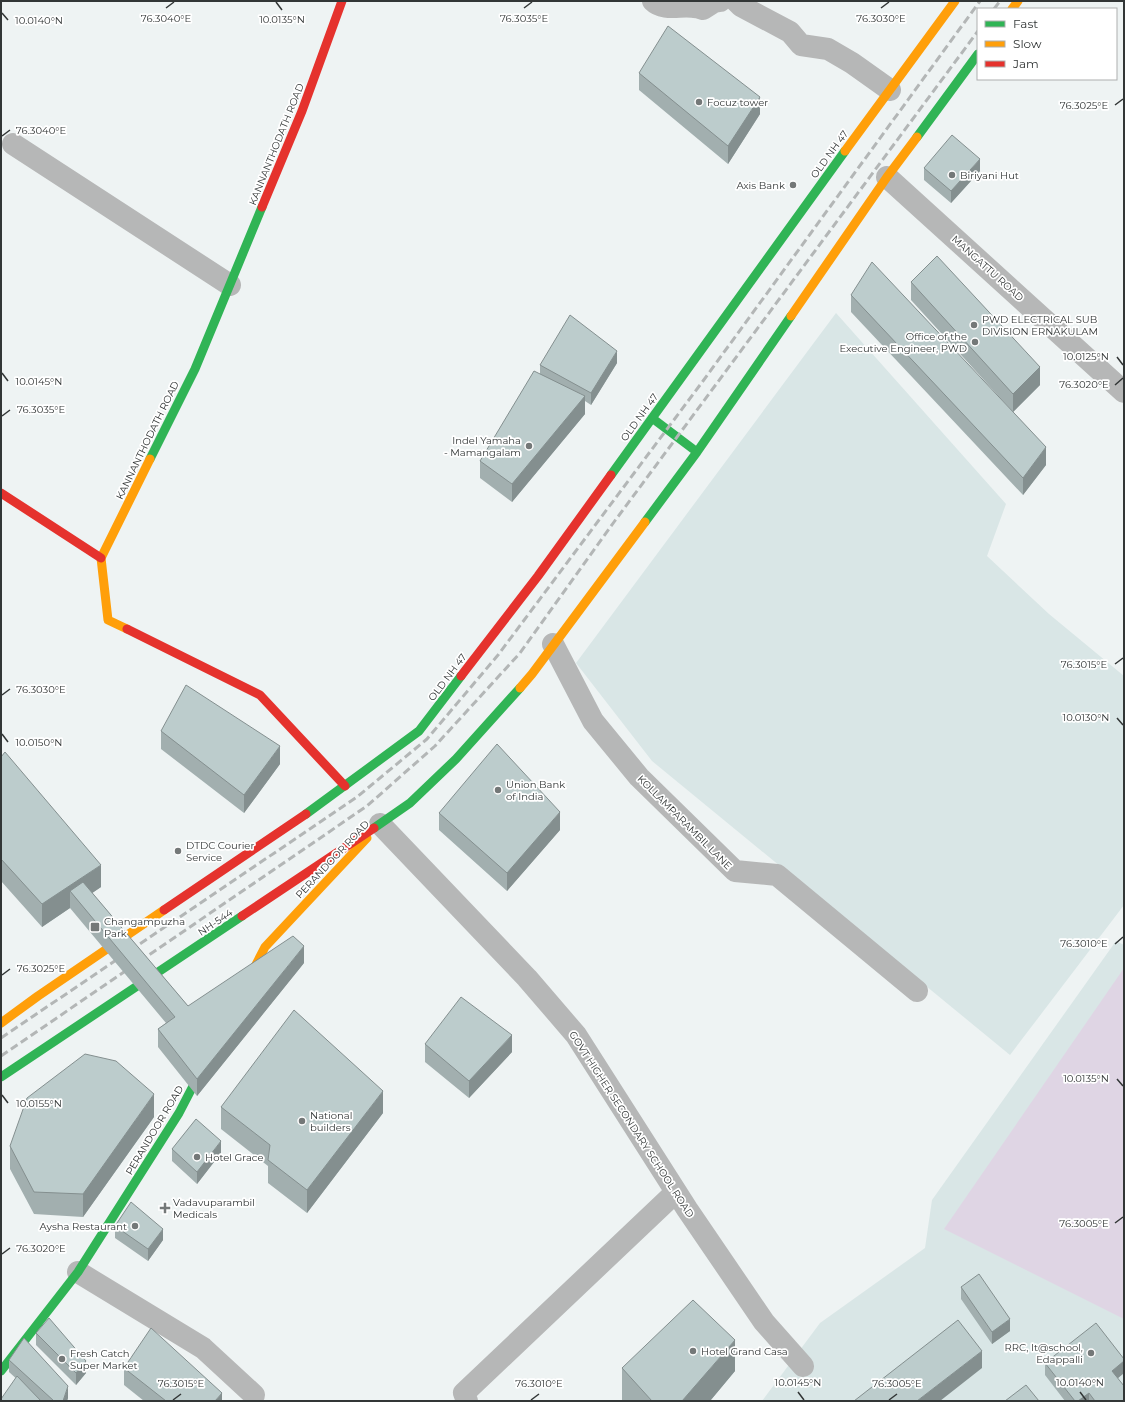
<svg xmlns="http://www.w3.org/2000/svg" width="1125" height="1402" font-family="Montserrat,sans-serif">
<style>
.built{fill:#d9e6e6}
.green{fill:#dfd5e4}
.lines{fill:none;stroke-linecap:round;stroke-linejoin:round}
.street{stroke:#b6b7b7;stroke-width:22}
.fast{stroke:#30b455;stroke-width:9}
.slow{stroke:#ff9f0a;stroke-width:9}
.jam{stroke:#e5322d;stroke-width:9}
.rail{stroke:#b3b6b6;stroke-width:3;stroke-dasharray:8 4;stroke-linecap:butt}
.wall{fill:#a2afaf}
.shaded-wall{fill:#848f8f}
.building{fill:#bccccc;stroke:#848f8f}
.ticks{fill:none;stroke:#323636;stroke-width:1.5}
.poi-dot{fill:#747878;stroke:#fff;stroke-width:1.5}
.labels{text-anchor:middle;stroke-width:3.5;stroke-linejoin:round;paint-order:stroke}
.poi-label{font-size:10px;fill:#323636;stroke:#fff;text-anchor:start}
.street-label{font-size:10px;fill:#323636;stroke:#fff}
.ticks-label{font-size:10px;text-anchor:middle;fill:#323636;stroke:#fff;stroke-width:3.5;stroke-linejoin:round;paint-order:stroke}
</style>
<rect width="100%" height="100%" fill="#eef3f3"/>
<path class="built" d="M836,313L1006,504L987,556L1049,614L1124,676V905L1010,1055L652,761L576,663Z
M1116,941L1124,945V1401H762L820,1323L925,1248L932,1200Z"/>
<path class="green" d="M1124,968V1319L944,1229Z"/>
<g class="lines">
<path class="street" d="M653,1C663,11 681,5 693,7C696,7 700,8 703,9L714,2L720,1
M736,1L741,6L790,32L801,45L828,49L852,63L890,90
M13,144L230,285
M887,177L1124,392
M553,644L593,721L639,777L735,871L777,875L917,991
M380,824L527,978L576,1035L687,1209L764,1322L803,1366
M78,1272L203,1348L254,1395
M467,1401L464,1393L676,1192"/>
<path class="fast" d="M917,137L978,54
M652,418L697,452
M150,459L195,369L262,207
M611,475L845,151
M645,522L697,452L791,316
M306,814L419,731L461,676
M374,828L410,803L456,759L520,688
M1,1077L242,916
M1,1371L78,1272L179,1113L205,1063"/>
<path class="slow" d="M1012,9L1018,1
M845,151L955,1
M791,316L887,177L917,137
M127,629L108,620L101,558L150,459
M520,688L532,674L645,522
M245,986L265,947L367,838
M1,1023L38,996L164,910"/>
<path class="jam" d="M262,207L302,111L342,1
M1,493L101,558
M127,629L260,695L345,786
M461,676L538,576L611,475
M164,910L306,814
M242,916L374,828"/>
<path class="rail" d="M994,9L1000,1
M1,1038L357,797L427,739L498,655L703,381L980,1
M1,1056L367,806L435,746L520,653L614,522L978,31"/>
</g>
<path class="wall" d="M639,73L760,114L728,164L639,90Z
M924,168L980,171L951,203L924,180Z
M911,282L1040,385L1013,412L911,300Z
M851,295L1046,465L1023,495L851,312Z
M617,363L591,405L585,401V414L512,502L480,478V461L540,374V365Z
M161,731L280,764L244,813L161,749Z
M1,757L101,887L92,893L188,1006L304,963L197,1096L158,1047V1029L166,1023L70,908L42,927L1,881Z
M439,813L560,830L507,891L439,830Z
M425,1044L512,1052L469,1098L425,1062Z
M221,1107L383,1113L307,1213L268,1183V1166L221,1129Z
M154,1117L83,1217L34,1214L10,1169V1146Z
M172,1149L221,1153L197,1184L172,1161Z
M115,1226L163,1240L148,1261L115,1238Z
M961,1287L1010,1331L992,1344L961,1299Z
M36,1333L86,1373L76,1385L36,1345Z
M1124,1359V1373L1118,1378L1124,1401H1065L1045,1375V1363Z
M9,1360L68,1398L67,1401H41L9,1372Z
M124,1368L222,1401H144L124,1385Z
M622,1368L735,1371L710,1401H623L622,1400Z"/>
<path class="shaded-wall" d="M760,97V114L728,164V146Z
M980,159V171L951,203V191Z
M617,351V363L591,405V393Z
M1040,367V385L1013,412V394Z
M585,396V414L512,502V484Z
M1046,447V465L1023,495V478Z
M280,746V764L244,813V795Z
M560,812V830L507,891V873Z
M101,865V887L79,902L70,891V908L42,927V904Z
M304,946V963L197,1096V1079Z
M512,1035V1052L469,1098V1081Z
M383,1091V1113L307,1213V1190Z
M154,1094V1117L83,1217V1194Z
M221,1141V1153L197,1184V1172Z
M163,1229V1240L148,1261V1249Z
M1010,1319V1331L992,1344V1332Z
M735,1340V1371L710,1401H682Z
M982,1351V1368L940,1401H917Z
M86,1361V1373L76,1385V1373Z
M1124,1361V1373L1112,1383V1371Z
M68,1386V1398L67,1401H63Z
M222,1393V1401H215Z
M1089,1393V1401H1078Z"/>
<path class="building" d="M668,26L760,97L728,146L639,73Z
M952,135L980,159L951,191L924,168Z
M937,256L1040,367L1013,394L911,282Z
M872,262L1046,447L1023,478L851,295Z
M570,315L617,351L591,393L540,365Z
M534,371L585,396L512,484L480,461Z
M186,685L280,746L244,795L161,731Z
M497,744L560,812L507,873L439,813Z
M5,752L101,865L42,904L1,859V757Z
M83,882L188,1006L293,936L304,946L197,1079L158,1029L175,1017L70,891Z
M461,997L512,1035L469,1081L425,1044Z
M294,1010L383,1091L307,1190L268,1160L270,1145L221,1107Z
M85,1054L116,1061L154,1094L83,1194L34,1192L10,1146L27,1098Z
M196,1119L221,1141L197,1172L172,1149Z
M131,1202L163,1229L148,1249L115,1226Z
M979,1274L1010,1319L992,1332L961,1287Z
M693,1300L735,1340L682,1401H652L622,1368Z
M49,1318L86,1361L76,1373L36,1333Z
M958,1320L982,1351L917,1401H854Z
M1096,1323L1124,1359V1361L1112,1371L1124,1386V1401H1095L1089,1393L1078,1401H1075L1045,1363Z
M151,1328L222,1393L215,1401H166L124,1368Z
M24,1338L68,1386L63,1401H54L9,1360Z
M17,1376L41,1401H1V1399Z
M1026,1385L1039,1401H1005Z"/>
<path class="ticks" d="M276,2L282,10M166,8L174,2M524,8L532,2M881,8L889,2M2,13L8,20M1115,105L1123,99M2,136L10,130M1117,357L1123,365M2,373L8,381M1115,385L1123,378M2,416L10,410M1115,664L1123,658M2,695L10,689M1117,718L1123,725M2,734L8,742M1115,944L1123,937M2,975L10,969M1117,1079L1123,1086M2,1095L8,1103M1115,1223L1123,1217M2,1254L10,1248M798,1392L804,1400M1080,1392L1086,1400M173,1400L181,1394M531,1400L539,1394M889,1400L897,1394"/>
<g class="poi-dot">
<circle cx="699" cy="102" r="4"/>
<circle cx="952" cy="175" r="4"/>
<circle cx="793" cy="185" r="4"/>
<circle cx="974" cy="325" r="4"/>
<circle cx="975" cy="342" r="4"/>
<circle cx="529" cy="446" r="4"/>
<circle cx="498" cy="790" r="4"/>
<circle cx="178" cy="851" r="4"/>
<rect x="90" y="922" width="10" height="10" rx="2"/>
<circle cx="302" cy="1121" r="4"/>
<circle cx="197" cy="1157" r="4"/>
<path d="M163 1202h4v4h4v4h-4v4h-4v-4h-4v-4h4z"/>
<circle cx="135" cy="1226" r="4"/>
<circle cx="693" cy="1351" r="4"/>
<circle cx="1091" cy="1353" r="4"/>
<circle cx="62" cy="1359" r="4"/>
</g>
<g class="labels">
<g class="poi-label">
<text x="707" y="106">Focuz tower</text>
<text x="960" y="179">Biriyani Hut</text>
<text x="785" y="189" text-anchor="end">Axis Bank</text>
<text x="982" y="323">PWD ELECTRICAL SUB<tspan x="982" dy="12">DIVISION ERNAKULAM</tspan></text>
<text x="967" y="340" text-anchor="end">Office of the<tspan x="967" dy="12">Executive Engineer, PWD</tspan></text>
<text x="521" y="444" text-anchor="end">Indel Yamaha<tspan x="521" dy="12">- Mamangalam</tspan></text>
<text x="506" y="788">Union Bank<tspan x="506" dy="12">of India</tspan></text>
<text x="186" y="849">DTDC Courier<tspan x="186" dy="12">Service</tspan></text>
<text x="104" y="925">Changampuzha<tspan x="104" dy="12">Park</tspan></text>
<text x="310" y="1119">National<tspan x="310" dy="12">builders</tspan></text>
<text x="205" y="1161">Hotel Grace</text>
<text x="173" y="1206">Vadavuparambil<tspan x="173" dy="12">Medicals</tspan></text>
<text x="127" y="1230" text-anchor="end">Aysha Restaurant</text>
<text x="1083" y="1351" text-anchor="end">RRC, It@school,<tspan x="1083" dy="12">Edappalli</tspan></text>
<text x="701" y="1355">Hotel Grand Casa</text>
<text x="70" y="1357">Fresh Catch<tspan x="70" dy="12">Super Market</tspan></text>
</g>
<g class="street-label">
<text transform="translate(276 144) rotate(-68)" y="4">KANNANTHODATH ROAD</text>
<text transform="translate(829 154) rotate(-54)" y="4">OLD NH 47</text>
<text transform="translate(988 268) rotate(42)" y="4">MANGATTU ROAD</text>
<text transform="translate(639 417) rotate(-54)" y="4">OLD NH 47</text>
<text transform="translate(147 440) rotate(-64)" y="4">KANNANTHODATH ROAD</text>
<text transform="translate(447 677) rotate(-53)" y="4">OLD NH 47</text>
<text transform="translate(685 822) rotate(45)" y="4">KOLLAMPARAMBIL LANE</text>
<text transform="translate(332 859) rotate(-47)" y="4">PERANDOOR ROAD</text>
<text transform="translate(215 922) rotate(-34)" y="4">NH-544</text>
<text transform="translate(632 1124) rotate(57)" y="4">GOVT HIGHER SECONDARY SCHOOL ROAD</text>
<text transform="translate(154 1130) rotate(-59)" y="4">PERANDOOR ROAD</text>
</g>
</g>
<g class="ticks-label">
<text x="166" y="22">76.3040°E</text>
<text x="524" y="22">76.3035°E</text>
<text x="881" y="22">76.3030°E</text>
<text x="282" y="23">10.0135°N</text>
<text x="39" y="24">10.0140°N</text>
<text x="1084" y="109">76.3025°E</text>
<text x="41" y="134">76.3040°E</text>
<text x="1086" y="360">10.0125°N</text>
<text x="39" y="385">10.0145°N</text>
<text x="1084" y="388">76.3020°E</text>
<text x="41" y="413">76.3035°E</text>
<text x="1084" y="668">76.3015°E</text>
<text x="41" y="693">76.3030°E</text>
<text x="1086" y="721">10.0130°N</text>
<text x="39" y="746">10.0150°N</text>
<text x="1084" y="947">76.3010°E</text>
<text x="41" y="972">76.3025°E</text>
<text x="1086" y="1082">10.0135°N</text>
<text x="39" y="1107">10.0155°N</text>
<text x="1084" y="1227">76.3005°E</text>
<text x="41" y="1252">76.3020°E</text>
<text x="798" y="1386">10.0145°N</text>
<text x="1080" y="1386">10.0140°N</text>
<text x="181" y="1387">76.3015°E</text>
<text x="539" y="1387">76.3010°E</text>
<text x="897" y="1387">76.3005°E</text>
</g>
<rect width="1125" height="1402" fill="none" stroke="#323636" stroke-width="4"/>
<rect x="977" y="8" width="140" height="72" fill="#ffffff" stroke="#adafaf"/>
<rect x="985" y="21" width="20" height="6" fill="#30b455" stroke="#adafaf"/>
<text x="1013" y="28" font-size="12" fill="#323636">Fast</text>
<rect x="985" y="41" width="20" height="6" fill="#ff9f0a" stroke="#adafaf"/>
<text x="1013" y="48" font-size="12" fill="#323636">Slow</text>
<rect x="985" y="61" width="20" height="6" fill="#e5322d" stroke="#adafaf"/>
<text x="1013" y="68" font-size="12" fill="#323636">Jam</text>
</svg>
